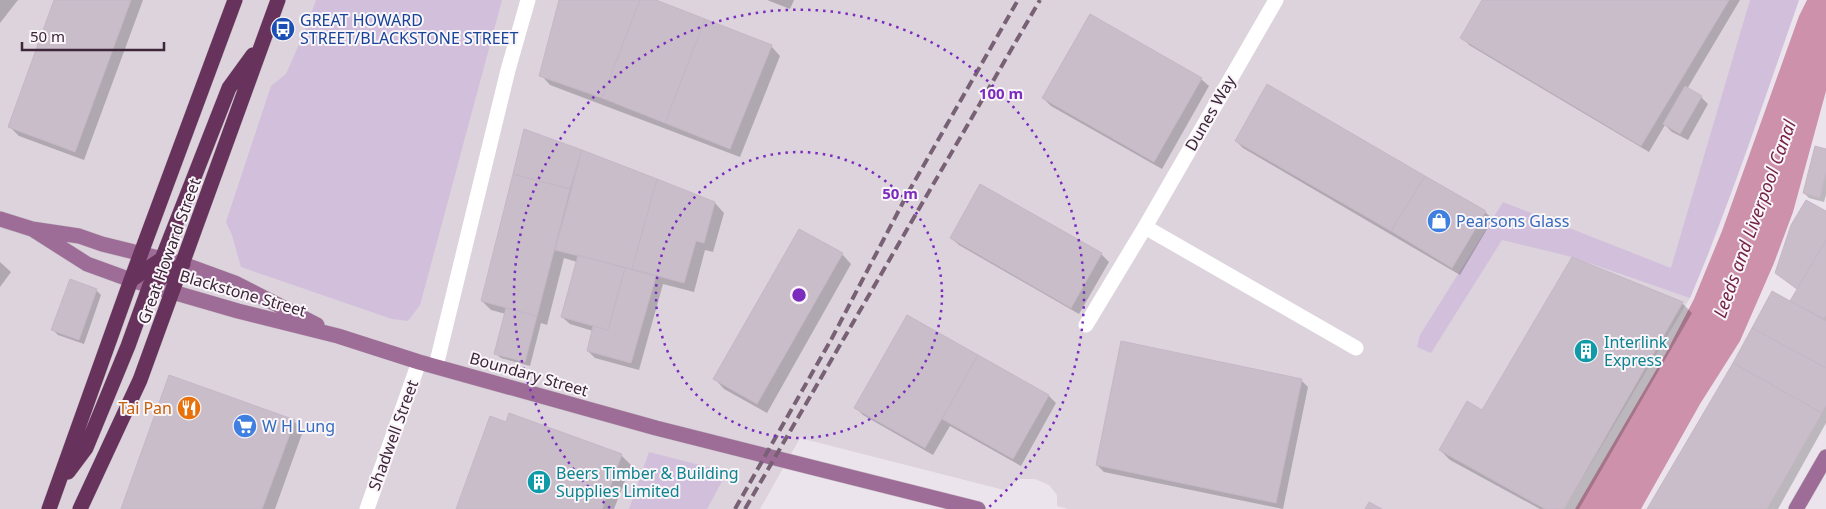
<svg xmlns="http://www.w3.org/2000/svg" width="1826" height="509" font-family="'Noto Sans',sans-serif">
<style>
.built{fill:#dcd3dc}
.green{fill:#d2bfdc}
.water{fill:#cd91ac}
.shadow{fill:#0003}
.building{fill:#c9bdca;stroke:#c6b7c6}
.lines{fill:none;stroke-linecap:round;stroke-linejoin:round}
.primary-casing{stroke:#c9c2c8;stroke-width:16}
.highway-casing{stroke:#c9c2c8;stroke-width:16}
.street{stroke:#fff;stroke-width:15}
.primary{stroke:#9e6d97;stroke-width:15}
.highway{stroke:#67335d;stroke-width:15}
.rail{stroke:#786075;stroke-width:4;stroke-dasharray:10 5;stroke-linecap:butt}
.ring{fill:none;stroke:#7b2cbf;stroke-width:2.5;stroke-dasharray:2.5 5}
.labels{text-anchor:middle;stroke-width:4;stroke-linejoin:round;paint-order:stroke}
.transit-label{font-size:16px;fill:#164399;stroke:#f9f5f9;text-anchor:start}
.street-label{font-size:16px;fill:#3d253a;stroke:#f9f5f9}
.shop-label{font-size:16px;fill:#366cbe;stroke:#f9f5f9;text-anchor:start}
.culture-label{font-size:16px;fill:#0d838f;stroke:#f9f5f9;text-anchor:start}
.food-label{font-size:16px;fill:#c56008;stroke:#f9f5f9;text-anchor:end}
.water-label{font-size:18px;font-style:italic;fill:#752346;stroke:#f9f5f9}
.centre{fill:#7b2cbf;stroke:#f9f5f9;stroke-width:2.5}
.ring-label{font-size:15px;text-anchor:middle;font-weight:bold;fill:#7b2cbf;stroke:#f9f5f9;stroke-width:4;stroke-linejoin:round;paint-order:stroke}
</style>
<rect width="100%" height="100%" fill="#ece4ed"/>
<path class="built" d="M0,0H1799L1746,153L1708,255L1690,298L1564,509H1068L1057,506V495L1049,485L1035,479H1019L1004,490L800,438L760,509H0Z"/>
<path class="green" d="M316,0H502L420,305L408,321L392,319L241,267L232,235L226,222L271,86L286,74L304,33Z
M1750,0H1799C1764,100 1731,200 1690,298L1572,257L1502,240L1431,353L1417,347L1420,335L1503,202L1671,268Z
M649,452L727,472L707,509H629Z"/>
<path class="water" d="M1807,0H1826V91L1793,212L1774,263L1740,341L1700,404L1641,509H1575L1666,353L1694,299L1722,231L1799,16Z"/>
<path class="shadow" d="M0,0H18L0,23Z
M56,0H143L84,160L19,136L9,126Z
M560,0H651L771,46L780,56L740,157L550,85L541,75Z
M767,0H794L790,9Z
M1484,0H1740L1687,89L1701,97L1708,104L1688,140L1672,132L1665,125L1649,152L1469,45L1462,37Z
M1201,79L1209,86L1162,169L1051,106L1043,98Z
M1236,141L1485,212L1493,219L1460,275L1243,148Z
M581,151L715,203L724,213L713,252L705,250L694,292L663,284L639,370L595,358L588,351L593,331L570,324L562,317L577,262L564,258L547,325L541,323L530,366L501,358L496,354L506,314L491,310L482,301Z
M1826,151V195L1824,202L1809,198L1804,193Z
M981,186L1101,254L1109,262L1079,314L959,245L951,238Z
M1826,213V423L1778,509H1649L1790,303L1798,290L1776,273Z
M842,254L851,264L767,413L724,389L715,379Z
M0,262L11,272L0,287Z
M96,290L101,295L84,344L58,335L53,330Z
M1682,303L1692,313L1579,509H1540L1450,460L1440,450L1483,411Z
M907,317L1049,396L1056,403L1021,466L950,426L933,455L863,415L856,408Z
M1301,380L1308,387L1283,509L1104,472L1097,465Z
M294,421L303,431L275,509H122Z
M621,455L631,465L614,509H457Z"/>
<path class="building" d="M54,0H131L75,152L8,127Z
M559,0H640L602,98L539,76Z
M640,0H656L705,19L665,123L602,98Z
M1482,0H1729L1641,146L1460,38Z
M1090,14L1202,78L1154,162L1042,98Z
M705,19L772,45L730,149L665,123Z
M1267,84L1425,176L1391,231L1235,141Z
M1685,86L1702,96L1680,134L1663,124Z
M524,129L582,150L570,189L513,174Z
M1815,146L1826,149V172L1820,198L1803,193Z
M582,150L657,179L632,269L555,250Z
M513,174L570,189L537,316L481,301Z
M1425,176L1486,211L1452,268L1391,231Z
M657,179L715,202L704,243L696,241L684,283L632,269Z
M980,184L1102,253L1071,308L950,238Z
M1806,200L1826,211V240L1797,289L1775,273L1791,225Z
M799,229L843,253L757,404L713,379Z
M1826,240V315L1824,319L1790,301Z
M578,255L625,268L608,330L561,317Z
M1572,257L1683,302L1564,509H1545L1439,450L1467,401L1482,410Z
M625,268L656,276L631,363L587,351L593,326L608,330Z
M70,279L97,289L79,340L51,330Z
M1772,291L1826,321V368L1752,328Z
M506,308L537,316L525,362L494,354Z
M907,315L978,355L925,448L854,408Z
M1752,328L1826,368V405L1822,413L1733,363Z
M1121,341L1302,379L1276,503L1096,465Z
M978,355L1049,395L1013,459L942,419Z
M1733,363L1822,413L1767,509H1647Z
M169,375L295,420L262,509H121Z
M509,413L622,454L602,509H456L490,416L506,422Z
M1369,502L1382,509H1365Z"/>
<g class="lines">
<g class="primary-casing">
<path id="primary" d="M0,219L32,229L79,236L102,244L183,264L235,283L317,325
M32,229L87,264L131,280L238,311L338,336L419,362L656,428L978,509
M1796,509L1826,457"/>
</g>
<g class="highway-casing">
<path id="highway" d="M131,280L162,259L229,88L253,55
M68,472L86,448L128,346L150,285L183,264
M49,509L131,280L235,0
M80,509L140,380L278,0"/>
</g>
<path class="street" d="M1145,227L1356,348
M1086,325L1145,227L1276,0
M436,366L508,70L528,0
M367,509L419,362"/>
<use href="#primary" class="primary"/>
<use href="#highway" class="highway"/>
<path class="rail" d="M735,509L832,338L909,191L1018,0
M745,509L1040,0"/>
</g>
<g class="ring">
<circle cx="799" cy="295" r="143"/>
<path d="M610 508A285 285 0 1 1 988 508"/>
</g>
<defs>
<g id="bus-disc" transform="scale(1.25)"><circle r="9.5" fill="#1a4fb4" stroke="#f9f5f9"/><path d="M-5-6H5V4H4V6H2V4H-2V6H-4V4H-5ZM-3.5-4V0h7V-4ZM-3.5 1.2v1.5H-2V1.2ZM2 1.2v1.5H3.5V1.2Z" fill="#fff"/></g>
<g id="shop-disc" transform="scale(1.25)"><circle r="9.5" fill="#3f7fe0" stroke="#f9f5f9"/><path d="M-5-2.5h2.3a2.7 3.5 0 0 1 5.4 0H5L5.5 6h-11ZM-1.5-2.5h3a1.5 2.3 0 0 0-3 0Z" fill="#fff"/></g>
<g id="building-disc" transform="scale(1.25)"><circle r="9.5" fill="#0f9aa8" stroke="#f9f5f9"/><path d="M-4-6H4V6H1V3H-1V6H-4ZM-2.5-4.3h1.7v1.8h-1.7ZM.8-4.3h1.7v1.8H.8ZM-2.5-1h1.7V.8h-1.7ZM.8-1h1.7V.8H.8Z" fill="#fff"/></g>
<g id="restaurant-disc" transform="scale(1.25)"><circle r="9.5" fill="#e8710a" stroke="#f9f5f9"/><path d="M-5-6h1v4h1v-4h1v4h1v-4h1v5L-1.5 .5V6h-2V.5L-5-1ZM5-6V6H3V1.5H1.5Q1.5-4 5-6Z" fill="#fff"/></g>
<g id="supermarket-disc" transform="scale(1.25)"><circle r="9.5" fill="#3f7fe0" stroke="#f9f5f9"/><path d="M-6-5.5h2.5l.6 2H6L4.5 2H-2.5L-4.4-4H-6ZM-1.5 3.2a1.3 1.3 0 1 0 .1 0ZM3 3.2a1.3 1.3 0 1 0 .1 0Z" fill="#fff"/></g>
</defs>
<g fill-rule="evenodd">
<use href="#bus-disc" x="283" y="29"/>
<use href="#shop-disc" x="1439" y="221"/>
<use href="#building-disc" x="1586" y="351"/>
<use href="#restaurant-disc" x="189" y="408"/>
<use href="#supermarket-disc" x="245" y="426"/>
<use href="#building-disc" x="539" y="482"/>
</g>
<g class="labels">
<g class="transit-label">
<text x="300" y="26">GREAT HOWARD<tspan x="300" dy="18">STREET/BLACKSTONE STREET</tspan></text>
</g>
<g class="street-label">
<text transform="translate(1210 113) rotate(-60)" y="6">Dunes Way</text>
<text transform="translate(169 251) rotate(-70)" y="6">Great Howard Street</text>
<text transform="translate(243 293) rotate(16)" y="6">Blackstone Street</text>
<text transform="translate(529 374) rotate(16)" y="6">Boundary Street</text>
<text transform="translate(393 435) rotate(-70)" y="6">Shadwell Street</text>
</g>
<g class="shop-label">
<text x="1456" y="227">Pearsons Glass</text>
<text x="262" y="432">W H Lung</text>
</g>
<g class="culture-label">
<text x="1604" y="348">Interlink<tspan x="1604" dy="18">Express</tspan></text>
<text x="556" y="479">Beers Timber &amp; Building<tspan x="556" dy="18">Supplies Limited</tspan></text>
</g>
<g class="food-label">
<text x="172" y="414">Tai Pan</text>
</g>
<g class="water-label">
<text transform="translate(1755 219) rotate(-70)" y="6">Leeds and Liverpool Canal</text>
</g>
</g>
<circle cx="799" cy="295" r="8" class="centre"/>
<g class="ring-label">
<text x="1001" y="99">100 m</text>
<text x="900" y="199">50 m</text>
</g>
<path d="M22 42v8h142v-8" fill="none" stroke="#3d253a" stroke-width="2.5"/>
<text x="30" y="42" font-size="15" fill="#3d253a" stroke="#f9f5f9" stroke-width="4" paint-order="stroke">50 m</text>
</svg>
